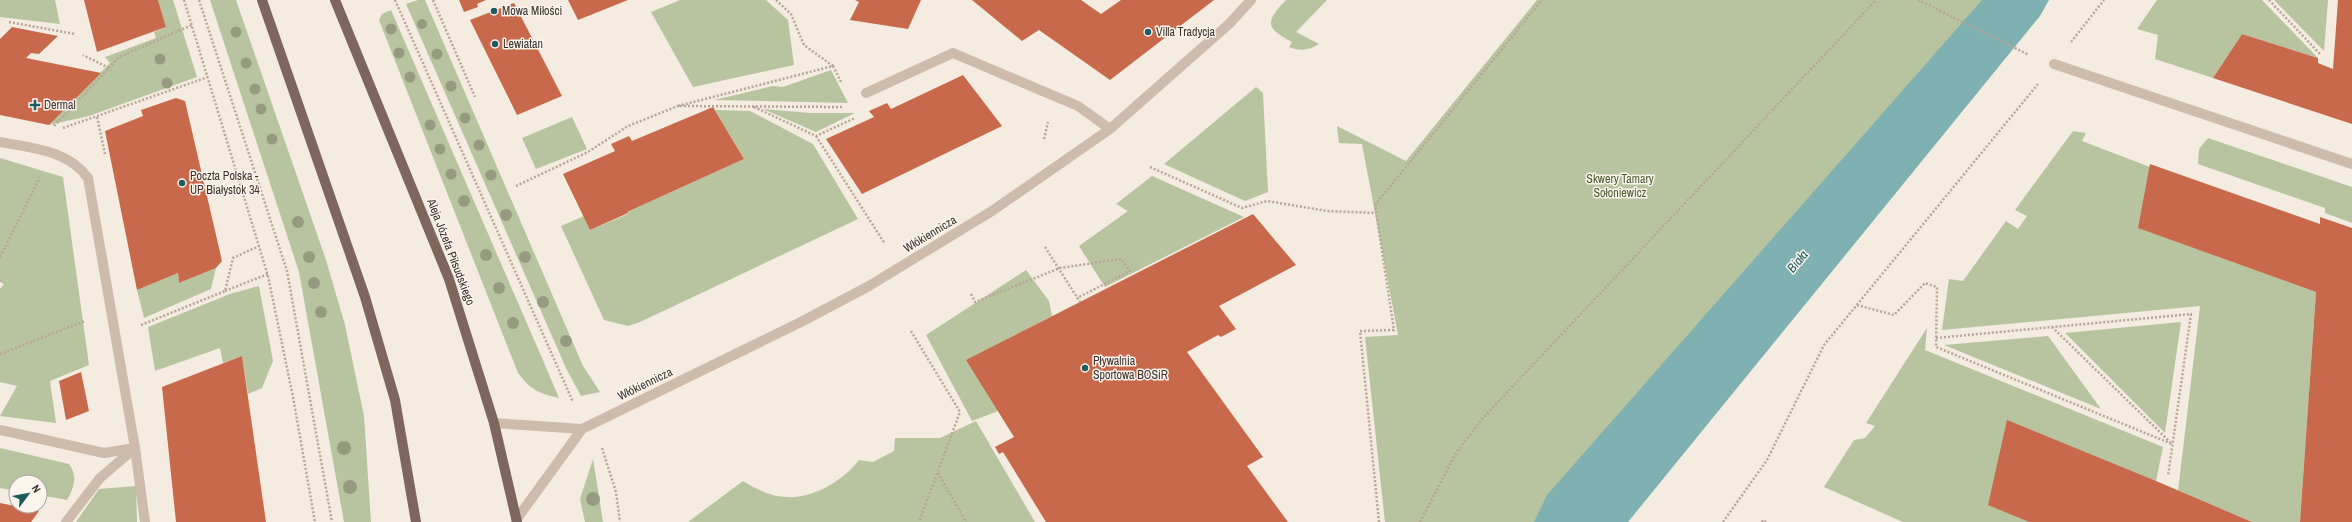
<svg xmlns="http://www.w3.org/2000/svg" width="2352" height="522" font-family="'Archivo Narrow',sans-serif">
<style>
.green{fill:#b8c4a0}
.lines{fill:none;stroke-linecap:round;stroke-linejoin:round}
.river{fill:#7fb0b2;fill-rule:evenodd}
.building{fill:#c8694b}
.path{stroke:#b9a596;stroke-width:2.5;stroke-dasharray:2 2;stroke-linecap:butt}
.minor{stroke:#cdbbac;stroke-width:10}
.major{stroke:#7d675c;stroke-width:10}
.tree{fill:#969b7f}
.poi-dot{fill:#1f5a5e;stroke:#fbf5ee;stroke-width:1.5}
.labels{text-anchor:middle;stroke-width:3;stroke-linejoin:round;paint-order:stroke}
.poi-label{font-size:12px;fill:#3b302b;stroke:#fbf5ee;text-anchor:start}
.park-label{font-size:12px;fill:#4a5a2e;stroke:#fbf5ee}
.street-label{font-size:12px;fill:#3b302b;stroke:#fbf5ee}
.water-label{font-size:13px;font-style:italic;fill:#1f5a5e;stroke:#fbf5ee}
</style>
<rect width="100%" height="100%" fill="#f4ebe1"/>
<path class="green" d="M0,0H55L60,24L0,17Z
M158,0H173L197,77L89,116L49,125L110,63L105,57L156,38L154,32L166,27Z
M210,0H236L326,260L345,325L364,416L371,522H344L299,272Z
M418,0H425L583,366L600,392L581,396L566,368L406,4Z
M680,0H766L788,20L794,65L693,87L651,12Z
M1286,0H1327L1296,32L1319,44C1309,51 1299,51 1289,47L1292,42C1265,28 1265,22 1286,0Z
M1537,0H1991L1869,173L1575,522H1385L1365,337L1398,335L1362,144L1339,143L1337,126L1406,161Z
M2157,0H2262L2318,58L2242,34L2213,78L2155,59L2158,35L2137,29Z
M2274,0H2328L2324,51Z
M391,10L542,358L559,398C538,393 531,390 518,373L379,20L382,14Z
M831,70L848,103L714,100L773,86L783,87Z
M1256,87L1263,93L1268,192L1245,201L1164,164Z
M763,109L810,113H855L816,132Z
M715,110L750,111L813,144L858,219L640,322L628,326L604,320L561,226L584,216L590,230L628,214L627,212L744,159Z
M572,117L587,149L536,169L522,138Z
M2073,131L2086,133L2082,141L2150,167L2139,228L2316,292L2300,522H2252L2178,491L2200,306L1942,330L1949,279L1963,281L2006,221L2018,229L2027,216L2015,210Z
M2208,138L2352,187V223L2325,213V208L2198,164L2199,149Z
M0,158L63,177L89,365L50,381L56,423L0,416L17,386L0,382V289L4,284L0,282Z
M1152,176L1244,217L1105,287L1079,246L1128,211L1116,204Z
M216,268L211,289L144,318L137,290L178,273L179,283Z
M1026,270L1049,301L1052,316L967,360L998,411L972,421L926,335Z
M259,286L273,361L262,388L248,394L242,356L223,363L220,348L155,371L148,327L230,294Z
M2181,322L2165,433L2065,333Z
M1927,328L1925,350L2163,447L2156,481L1988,504L2029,522H1903L1824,487L1854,440L1865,438L1875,426L1866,423Z
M2048,336L2101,409L1944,345Z
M976,421L1035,522H688L743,481C756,489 771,497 787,497C813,499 844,480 859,460L873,462L894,451L895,438H940Z
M0,448L69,464C78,476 74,488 67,500L40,495V482H16V491L0,488Z
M593,459L603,522H585L580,499Z
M136,486L137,522H76L99,489Z"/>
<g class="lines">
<path class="river" d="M1982,0H2049L2040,16L1628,522H1534L1547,495Z"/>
</g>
<path class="building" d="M84,0H158L166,27L97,52Z
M459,0H486L477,4L478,7L464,12Z
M568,0H628L578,20Z
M855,0H921L908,29L850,20L859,2Z
M972,0H1081L1101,14L1121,0H1214L1110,80L1039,30L1022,41Z
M2338,0H2352V124L2213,78L2242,34L2318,58V63L2333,69Z
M514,3L562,96L517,115L470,20Z
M12,27L58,36L39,54L31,53L26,58L101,73L49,125L0,115V39Z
M963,75L1002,126L862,194L826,139L874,117L869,111L887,103L891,109Z
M176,98L185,101L222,261L216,268L179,283L178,273L137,290L105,131L143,116L141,110Z
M713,107L744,159L627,212L628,213L590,230L563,174L615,151L611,144L629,136L632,141Z
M2150,164L2320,224V217L2352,228V522H2300L2316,292L2138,228Z
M1253,214L1296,265L1219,306L1236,329L1221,337L1218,335L1187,352L1263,457L1247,466L1288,522H1046L1003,452L999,454L995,447L1014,437L966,360Z
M242,356L266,522H176L162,387Z
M81,372L89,411L66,420L59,381Z
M2007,420L2156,481L2252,522H2029L1988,505Z
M0,503L39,511L31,522H0Z"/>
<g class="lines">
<path class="path" d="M184,0L268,276L293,397L315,522
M199,0L287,271L332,522
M395,0L573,402
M433,0L475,97
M776,0L791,14L804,45L833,66L678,106L843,107
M1918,0L2029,55
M2269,0L2321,55
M9,22L75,34
M2071,42L2104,0
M833,66L841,82
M109,68L119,57L192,25
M754,107L816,136L855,118
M97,117L105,154
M54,126L109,68L83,55
M63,128L208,77
M816,136L885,244
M1044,139L1048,122
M1150,167L1242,208L1267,201L1327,211L1375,213
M516,186L588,152L628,126L678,106
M1045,247L1080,302
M0,257L40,177
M0,279V282
M225,291L268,274
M971,294L975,302L1060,268L1121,259L1130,271L1077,298
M1857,305L1894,315L1925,283L1937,287L1936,347L2172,444
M141,325L225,291L233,258L259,246
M2052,327L2170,442
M911,331L960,412L919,522
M1936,338L2191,314L2168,476
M0,354L85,321
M602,448L616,492L620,522
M938,473L966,522
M1379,522L1360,331L1394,330L1375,205L1542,0
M1420,522L1456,453L1482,419L1876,0
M1723,522L1767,460L1824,345L2038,84
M1762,522L1763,520L1766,522"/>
<path class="minor" d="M2054,64L2352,164
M866,93L953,53L1078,106L1110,129
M0,142C32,148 68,150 88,178L135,448L100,478L66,522
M494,423L582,429
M0,430L104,453L135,448L145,522
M516,520L582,429L801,322L869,286L992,211L1110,129L1229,24L1251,0"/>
<path class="major" d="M262,0L365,297L395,400L416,522
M335,0L449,279L494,423L517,522"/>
</g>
<g class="tree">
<circle cx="422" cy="24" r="5"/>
<circle cx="391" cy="29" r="5.5"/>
<circle cx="236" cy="32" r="5.5"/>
<circle cx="399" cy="53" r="5.5"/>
<circle cx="437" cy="54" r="5.5"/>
<circle cx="160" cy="59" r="5.5"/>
<circle cx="246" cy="63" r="5.5"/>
<circle cx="410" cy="77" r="5.5"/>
<circle cx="167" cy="83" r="5.5"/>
<circle cx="451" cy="86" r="5.5"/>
<circle cx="255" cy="89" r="5.5"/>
<circle cx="261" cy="109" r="5.5"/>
<circle cx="465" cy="118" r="5.5"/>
<circle cx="430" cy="125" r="5.5"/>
<circle cx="272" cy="139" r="5.5"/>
<circle cx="479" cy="145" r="5.5"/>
<circle cx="440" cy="149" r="5.5"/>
<circle cx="451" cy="174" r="5.5"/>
<circle cx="491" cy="175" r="5.5"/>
<circle cx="464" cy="201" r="6"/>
<circle cx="506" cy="215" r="6"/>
<circle cx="298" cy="222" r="6"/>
<circle cx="486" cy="255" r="6"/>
<circle cx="309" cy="257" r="6"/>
<circle cx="525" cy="257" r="6"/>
<circle cx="314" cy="283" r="6"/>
<circle cx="499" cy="288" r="6"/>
<circle cx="543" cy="302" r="6"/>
<circle cx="321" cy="312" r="6"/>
<circle cx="513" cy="323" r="6"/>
<circle cx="566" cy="341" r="6"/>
<circle cx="344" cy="448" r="7"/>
<circle cx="350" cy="487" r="7"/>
<circle cx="593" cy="499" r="7"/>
</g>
<g class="poi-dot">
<circle cx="494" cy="11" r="4"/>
<circle cx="1148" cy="32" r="4"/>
<circle cx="495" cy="44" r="4"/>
<path d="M33 99h4v4h4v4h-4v4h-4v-4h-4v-4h4z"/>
<circle cx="182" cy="183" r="4"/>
<circle cx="1085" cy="368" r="4"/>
</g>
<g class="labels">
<g class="poi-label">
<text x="502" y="15">Mowa Miłości</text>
<text x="1156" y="36">Villa Tradycja</text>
<text x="503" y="48">Lewiatan</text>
<text x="44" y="109">Dermal</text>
<text x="190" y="180">Poczta Polska -<tspan x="190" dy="14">UP Białystok 34</tspan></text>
<text x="1093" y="365">Pływalnia<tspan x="1093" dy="14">Sportowa BOSiR</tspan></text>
</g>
<g class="park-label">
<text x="1620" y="183">Skwery Tamary<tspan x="1620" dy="14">Sołoniewicz</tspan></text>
</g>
<g class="street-label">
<text transform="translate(930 234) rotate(-31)" y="4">Włókiennicza</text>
<text transform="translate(451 252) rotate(69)" y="4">Aleja Józefa Piłsudskiego</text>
<text transform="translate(645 384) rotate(-26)" y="4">Włókiennicza</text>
</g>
<g class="water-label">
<text transform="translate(1797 261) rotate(-50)" y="5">Biała</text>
</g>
</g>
<g transform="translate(28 494) rotate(58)"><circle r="19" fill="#fbf5ee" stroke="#aea6a0"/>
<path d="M0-3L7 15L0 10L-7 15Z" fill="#1f5a5e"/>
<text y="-6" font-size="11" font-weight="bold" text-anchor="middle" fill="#3b302b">N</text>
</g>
</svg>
